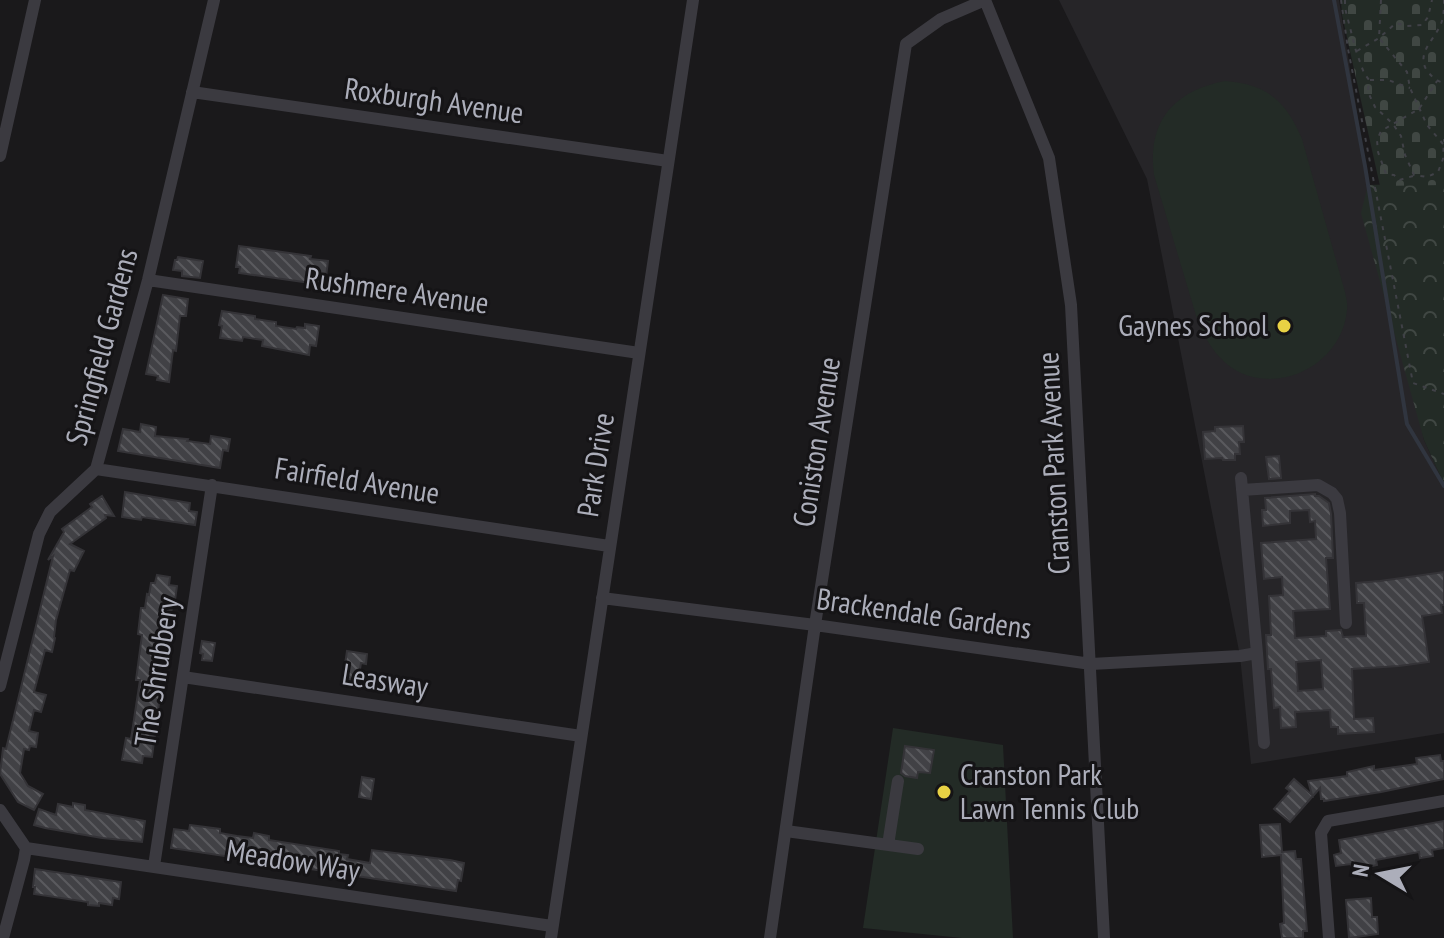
<svg xmlns="http://www.w3.org/2000/svg" width="1444" height="938" font-family="'PT Sans Narrow',sans-serif">
<style>
.built{fill:#262528}
.forest{fill:url(#forest-crowns)}
.cemetery{fill:url(#cemetery-stones)}
.park{fill:#232b26}
.lines{fill:none;stroke-linecap:round;stroke-linejoin:round}
.stream{stroke:#30353f;stroke-width:4}
.building{fill:url(#building-back-hatch);stroke:#343337;stroke-width:2;fill-rule:evenodd}
.path{stroke:#404147;stroke-width:2;stroke-dasharray:4 6;stroke-linecap:butt}
.minor{stroke:#3b3a40;stroke-width:12}
.poi-dot{fill:#e8d244;stroke:#151416;stroke-width:3}
.labels{text-anchor:middle;stroke-width:6;stroke-linejoin:round;paint-order:stroke}
.street-label{font-size:30px;fill:#acaeba;stroke:#151416}
.poi-label{font-size:30px;fill:#acaeba;stroke:#151416;text-anchor:end}
</style>
<defs>
<pattern id="forest-crowns" width="20" height="18" patternUnits="userSpaceOnUse" patternTransform="scale(2)"><rect width="20" height="18" fill="#232b26"/><path d="M2 6a3 3 0 1 1 6 0M12 15a3 3 0 1 1 6 0" fill="none" stroke="#404743"/></pattern>
<pattern id="cemetery-stones" width="16" height="16" patternUnits="userSpaceOnUse" patternTransform="scale(2)"><rect width="16" height="16" fill="#232b26"/><path d="M2 7V4a2 2 0 0 1 4 0v3zM10 15v-3a2 2 0 0 1 4 0v3z" fill="#404743"/></pattern>
<pattern id="building-back-hatch" width="6" height="6" patternUnits="userSpaceOnUse" patternTransform="scale(2)"><rect width="6" height="6" fill="#414145"/><path d="M-1 5l2 2M0 0l6 6M5-1l2 2" fill="none" stroke="#5a5a5e"/></pattern>
</defs>
<rect width="100%" height="100%" fill="#1a191b"/>
<path class="built" d="M1059,0H1339L1370,194L1424,440L1444,484V733L1251,764L1240,656L1147,179Z"/>
<path class="forest" d="M1444,183V484L1424,440L1361,213L1368,185Z"/>
<path class="cemetery" d="M1341,0H1444V185L1380,186L1342,15Z"/>
<path class="park" d="M1225,81C1267,84 1286,101 1302,139L1345,292C1346,297 1348,304 1347,310C1343,360 1287,393 1241,373C1220,363 1207,343 1198,322L1154,175C1147,122 1173,91 1225,81Z
M893,728L1003,745L1013,938H962L863,928Z"/>
<g class="lines">
<path class="stream" d="M1334,0L1365,166L1407,424L1444,486"/>
</g>
<path class="building" d="M239,246L311,256L310,259L328,261L325,285L239,273L240,267H236Z
M178,257L203,261L200,278L182,276V271L173,270L175,260H177Z
M163,295L188,299L186,316H180L176,351L173,350L169,382L157,380L158,376L146,374Z
M222,311L255,316V319L276,322V326L296,329L297,327L305,328V324L319,326L316,346L310,345L309,355L262,346L263,340L243,337L242,341L220,338L222,326L219,325Z
M141,424L156,427L155,436L188,439L187,441L210,444L211,436L230,439L228,451L223,450L220,468L118,451L123,429L140,432Z
M1243,426L1244,442H1239L1240,454H1235V460H1223L1222,458L1205,459L1203,432L1215,431V427Z
M1279,456L1281,478L1269,479L1266,457Z
M125,492L190,503L189,511L197,512L195,525L142,517L141,520L122,517Z
M1315,494V496H1319L1329,503L1331,514L1333,558H1326L1330,609L1293,611L1295,638L1326,636V631L1341,630L1343,637L1366,636L1364,603H1357L1356,583L1380,581L1444,572V605H1441L1442,613L1422,616L1429,662L1399,666L1352,669L1354,719L1373,718L1374,732L1338,734V727H1331L1330,710L1295,712L1296,727L1281,728L1280,707L1274,708L1271,669H1268L1266,635H1271L1269,596L1283,595L1282,577L1264,579L1261,543L1316,539L1315,521L1310,522L1309,510L1290,511V523L1263,526L1262,510H1266L1265,498ZM1321,660L1323,689L1298,691L1296,662Z
M102,496L114,516L105,515L106,518L70,544L84,551L74,571L70,570L56,620L54,637L55,638L52,652L45,650L34,692L46,695L41,712L34,710L29,731L38,733L36,747L30,746L29,750L24,749L20,773L28,786L43,794L34,810L18,802L0,774L3,748L6,749L53,556L48,560L64,532L62,529L92,507L90,504Z
M157,575L170,577L169,585L177,586L174,607H172L169,626H171L168,650L159,648L155,675H160L158,687L161,688L152,757L143,756L142,763L122,760L126,738L131,739L140,680H136L142,635L138,634L141,608H145L147,594L149,595L151,583H155Z
M202,641L215,643L212,661L202,660L203,654L200,653Z
M347,651L367,654L366,664L361,663L358,681L343,678Z
M905,746L934,750L930,773L918,772L917,778L905,776L901,773Z
M1440,755L1441,761H1444V779L1381,792L1324,801V799H1321L1320,788L1290,822L1274,809L1290,791L1286,788L1294,779L1312,795L1308,781L1347,776V772L1374,766V770L1417,764L1416,758Z
M362,777L374,779L371,799L359,797Z
M73,803L85,805V810L145,821L142,842L102,838L45,828L34,825L39,809L56,815L58,804L73,807Z
M1444,821V848L1432,850L1433,856L1420,858L1419,852L1376,860L1377,865L1353,870L1351,864L1336,866L1334,855L1341,853L1339,840Z
M1280,824L1282,852L1295,851L1296,859H1301L1307,931H1303V938H1282L1280,924L1284,923L1281,855L1262,857L1260,825Z
M190,825L220,829V833L237,836L253,838L254,833L269,836V840L339,851V854L348,855L347,859L370,863L372,850L450,860L464,863L461,881L458,880L456,891L171,848L174,829L189,831Z
M35,869L121,882L119,899L113,898L112,905L99,903V906L88,905V902L34,894L35,887H33Z
M1371,898L1372,917H1377L1378,934L1349,938L1346,900Z"/>
<g class="lines">
<path class="path" d="M1341,0L1348,49L1413,383L1444,394
M1345,0V8L1356,51L1364,73L1369,80L1368,92L1375,107L1393,124L1401,136L1405,155L1414,175L1427,177L1438,172L1443,159L1444,139
M1381,0L1379,38L1407,72L1410,88L1427,125L1443,144
M1444,0C1444,8 1444,18 1440,26C1433,41 1415,55 1428,72C1433,78 1437,81 1444,83
M1357,51L1379,38L1396,23L1407,26L1422,25L1428,17L1432,0
M1370,80H1388L1410,88
M1413,176L1399,180L1394,175L1386,174L1378,152L1377,140L1381,131L1419,109L1437,81"/>
<path class="minor" d="M192,92L668,161
M0,156L35,0
M148,280L639,353
M96,469L609,546
M1241,478L1257,653
M1242,490L1318,485L1332,493L1337,499L1340,513L1346,623
M602,598L815,625L1091,664L1240,656L1257,653L1264,743
M183,677L581,736
M0,686L39,534L50,512L96,469L148,280L214,0
M0,810L26,848L24,860L3,938
M786,831L918,849
M888,845L898,781
M26,848L552,926
M154,866L212,485
M551,938L693,0
M770,938L815,625L906,44L941,19L985,0L1049,158L1071,305L1104,938
M1329,938L1321,833L1328,821L1444,801"/>
</g>
<g class="poi-dot">
<circle cx="1284" cy="326" r="8"/>
<circle cx="944" cy="792" r="8"/>
</g>
<g class="labels">
<g class="street-label">
<text transform="translate(434 101) rotate(8)" y="10">Roxburgh Avenue</text>
<text transform="translate(397 291) rotate(8)" y="10">Rushmere Avenue</text>
<text transform="translate(102 347) rotate(-75)" y="10">Springfield Gardens</text>
<text transform="translate(817 442) rotate(-81)" y="10">Coniston Avenue</text>
<text transform="translate(1054 463) rotate(-93)" y="10">Cranston Park Avenue</text>
<text transform="translate(596 465) rotate(-81)" y="10">Park Drive</text>
<text transform="translate(357 481) rotate(9)" y="10">Fairfield Avenue</text>
<text transform="translate(924 614) rotate(8)" y="10">Brackendale Gardens</text>
<text transform="translate(157 672) rotate(-81)" y="10">The Shrubbery</text>
<text transform="translate(385 681) rotate(9)" y="10">Leasway</text>
<text transform="translate(293 861) rotate(9)" y="10">Meadow Way</text>
</g>
<g class="poi-label">
<text x="1268" y="336">Gaynes School</text>
<text x="960" y="785" text-anchor="start">Cranston Park<tspan x="960" dy="34">Lawn Tennis Club</tspan></text>
</g>
</g>
<g transform="translate(1380 874) rotate(280)" stroke="#151416" stroke-width="6" paint-order="stroke">
<path d="M0-6L14 30L0 20L-14 30Z" fill="#acaeba"/>
<text y="-12" font-size="22" font-weight="bold" text-anchor="middle" fill="#acaeba">N</text>
</g>
</svg>
